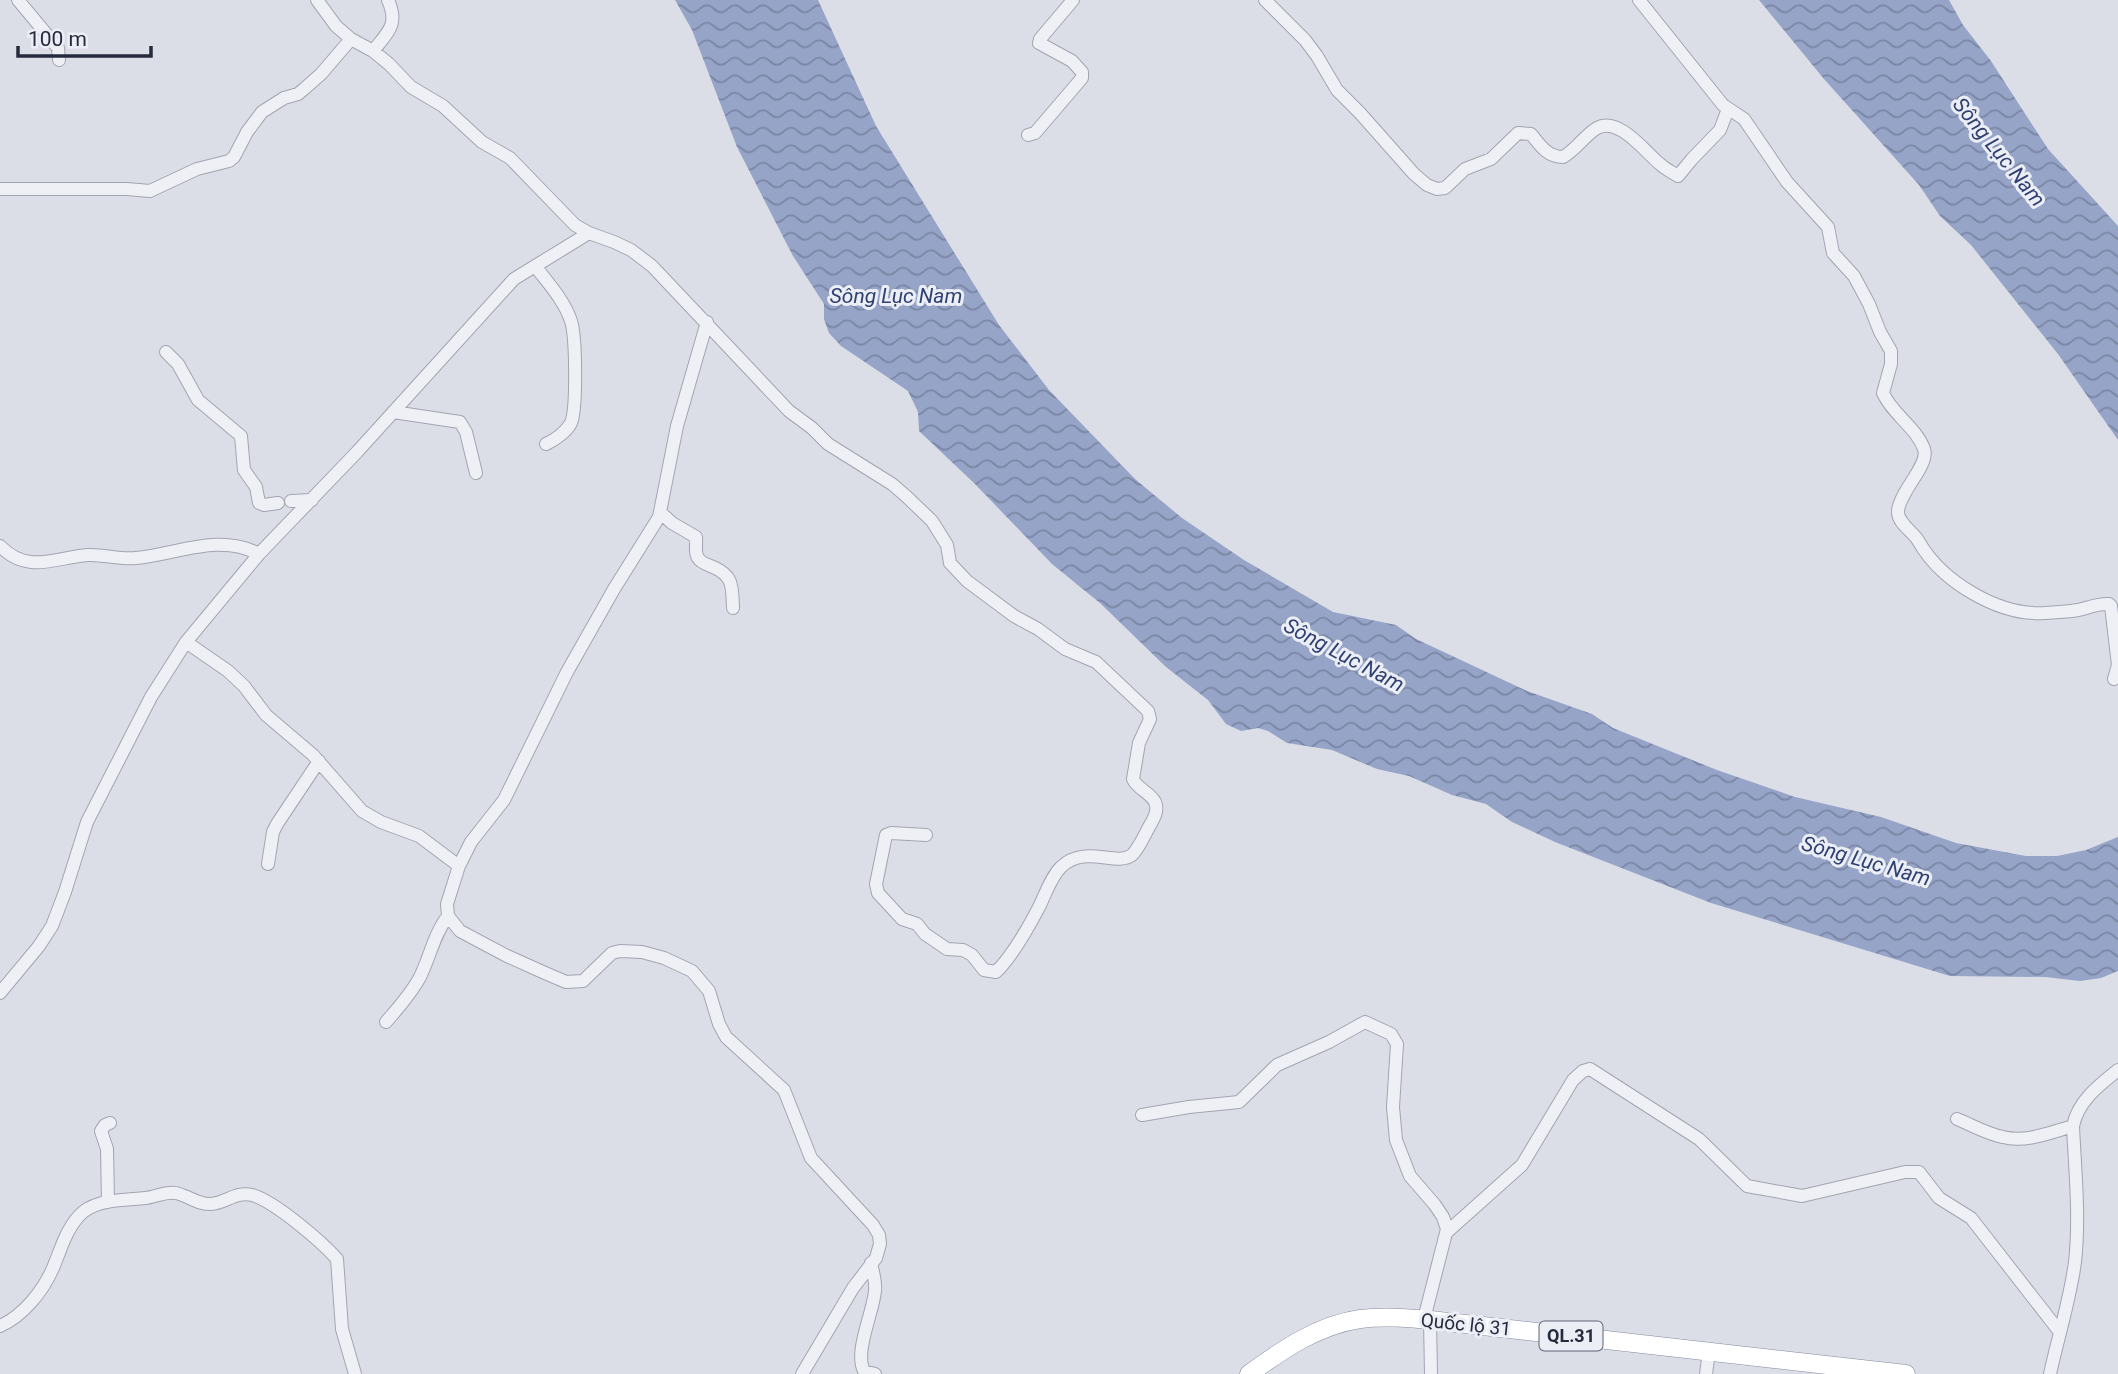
<svg xmlns="http://www.w3.org/2000/svg" width="2118" height="1374" font-family="Roboto,sans-serif">
<style>
.water{fill:url(#water-waves)}
.lines{fill:none;stroke-linecap:round;stroke-linejoin:round}
.minor-casing{stroke:#a2a4b1;stroke-width:14}
.highway-casing{stroke:#84899e;stroke-width:19}
.minor{stroke:#eff0f5;stroke-width:12}
.highway{stroke:#fff;stroke-width:18}
.labels{text-anchor:middle;stroke-width:6;stroke-linejoin:round;paint-order:stroke}
.shield{fill:#eceef5;stroke:#616574;stroke-width:2}
.shield-label{font-size:18px;font-weight:bold;fill:#262a3d}
.street-label{font-size:19px;fill:#262a3d;stroke:#eceef5}
.water-label{font-size:21px;font-style:italic;fill:#2f4072;stroke:#eceef5}
</style>
<defs>
<pattern id="water-waves" width="16" height="10" patternUnits="userSpaceOnUse" patternTransform="scale(1.75)"><rect width="16" height="10" fill="#96a4c8"/><path d="M0 5q4-4 8 0t8 0" fill="none" stroke="#7a86a4"/></pattern>
</defs>
<rect width="100%" height="100%" fill="#dcdee7"/>
<path class="water" d="M675,0H818L876,126L999,325L1049,390L1135,479L1182,518L1244,560L1333,612L1396,625L1416,639L1527,691L1592,714L1613,728L1717,770L1795,797L1881,817L1956,843L2026,856H2057L2086,850L2118,837V971L2101,978L2080,981L2045,977L1950,976L1711,903L1555,842L1512,822L1486,804L1452,795L1409,776L1377,769L1332,750L1287,743L1268,731L1258,728L1241,731L1226,724L1208,700L1166,667L1100,603L1052,564L975,484L919,431L918,412L908,391L841,346L829,333L824,319V304L793,256L737,147L692,30Z
M1759,0H1949L1963,25L1991,61L2048,149L2118,226V440L2058,354L1971,245L1940,216L1919,185L1824,79Z"/>
<g class="lines">
<g class="minor-casing">
<path id="minor" d="M18,0L58,48L59,60
M317,0L336,26L351,39L373,51L389,64L411,87L443,106L482,142L510,158L575,225L589,233L614,242L631,250L652,266L789,411L812,428L828,444L892,484L907,497L932,521L947,545L950,563L967,581L1014,616L1038,629L1065,649L1096,662L1148,711L1150,719L1139,743L1133,779C1137,789 1150,792 1155,802C1159,811 1153,820 1149,827C1144,836 1139,848 1132,855C1116,867 1085,844 1061,867C1050,878 1045,896 1038,909C1027,930 1013,955 996,972L984,970L972,955L963,950L947,949L925,934L917,924L902,919L878,893L876,884L886,835L891,833L926,835
M1265,0L1305,40L1317,56L1337,90L1360,113L1414,174L1427,185L1437,189L1445,188L1465,169L1491,159L1518,133L1531,134C1540,145 1547,157 1563,157C1576,150 1584,136 1597,128C1619,116 1645,152 1660,164C1665,169 1672,172 1678,176L1692,159L1720,130L1728,109
M1639,0L1723,105L1744,119L1787,182L1828,227L1833,253L1854,276L1869,304L1880,332L1891,351V364L1883,393C1892,414 1916,427 1924,449C1930,465 1898,493 1898,512C1898,524 1914,532 1919,542C1942,582 1999,616 2045,613C2056,612 2067,612 2078,610C2088,608 2098,603 2109,604L2111,606L2118,665L2114,679
M373,51C388,32 399,25 388,0
M1028,135L1035,133L1082,78V72L1072,61L1039,43L1040,39L1073,0
M0,189H127L150,191L197,169L229,161L234,157L247,132L262,112L284,98L298,94L304,89L321,74L351,39
M535,266C548,283 564,300 571,321C576,336 577,409 571,423C566,432 555,440 546,444
M707,322L677,426L659,517L614,589L567,672L504,800L471,842L459,866L447,904L448,916L460,931L507,956L545,973L566,982L583,981L612,953L620,951L642,952L664,958L692,971L709,991L719,1024L726,1037L784,1090L811,1158L873,1225L879,1235L880,1244L876,1258L853,1288L802,1374
M166,352L178,364L198,400L241,436L244,470L256,487L259,503L264,505L278,503
M393,412L460,422L466,432L476,473
M291,501L312,500
M660,512L672,523L696,537C697,544 694,552 698,558C701,563 708,565 713,567C734,576 732,587 733,608
M0,546C28,575 56,557 88,555C104,554 119,560 136,558C178,554 219,533 259,554
M186,642L228,671L244,686L266,715L313,755L362,811L381,822L419,836L459,866
M268,864L273,832L277,824L319,761
M0,993L39,946L52,926L65,892L87,822L151,697L186,642L259,554L357,452L514,279L589,233
M386,1022C398,1008 411,994 420,977C430,957 434,934 448,916
M1142,1115L1189,1107L1239,1102L1277,1065L1329,1042L1365,1022L1391,1034L1397,1044L1393,1107L1396,1140L1410,1176L1435,1205L1443,1217L1447,1229L1424,1319
M1957,1119C1972,1125 1987,1134 2003,1137C2026,1143 2052,1132 2073,1126
M108,1202L107,1149L101,1131L105,1125L110,1123
M1447,1232L1522,1165L1573,1080L1583,1071L1590,1069L1699,1139L1747,1186L1802,1196L1905,1172H1919L1939,1198L1971,1218L2059,1331
M871,1263C873,1273 876,1281 875,1291C873,1313 854,1352 864,1371L875,1374
M1430,1320L1431,1374
M0,1326C23,1316 43,1291 53,1268C61,1249 67,1226 83,1212C100,1199 125,1200 145,1198C155,1197 166,1191 176,1193C189,1196 198,1205 211,1204C226,1203 236,1191 252,1195C274,1201 321,1241 337,1259L342,1329L355,1374
M1706,1374L1709,1351
M2050,1374C2058,1337 2070,1300 2075,1262C2080,1217 2075,1171 2073,1126C2078,1101 2099,1085 2118,1070"/>
</g>
<g class="highway-casing">
<path id="highway" d="M1249,1374C1282,1350 1318,1325 1360,1319C1383,1316 1407,1318 1430,1320L1906,1374"/>
</g>
<use href="#minor" class="minor"/>
<use href="#highway" class="highway"/>
</g>
<g class="labels">
<rect class="shield" x="1539.5" y="1321.5" width="63" height="29" rx="5"/>
<g class="shield-label">
<text x="1571" y="1342">QL.31</text>
</g>
<g class="street-label">
<text transform="translate(1466 1324) rotate(6)" y="7">Quốc lộ 31</text>
</g>
<g class="water-label">
<text transform="translate(1999 152) rotate(51)" y="7">Sông Lục Nam</text>
<text x="896" y="303">Sông Lục Nam</text>
<text transform="translate(1344 655) rotate(28)" y="7">Sông Lục Nam</text>
<text transform="translate(1866 861) rotate(16)" y="7">Sông Lục Nam</text>
</g>
</g>
<path d="M18 46v10h133v-10" fill="none" stroke="#262a3d" stroke-width="3.5"/>
<text x="28" y="46" font-size="21" fill="#262a3d" stroke="#eceef5" stroke-width="5" paint-order="stroke">100 m</text>
</svg>
